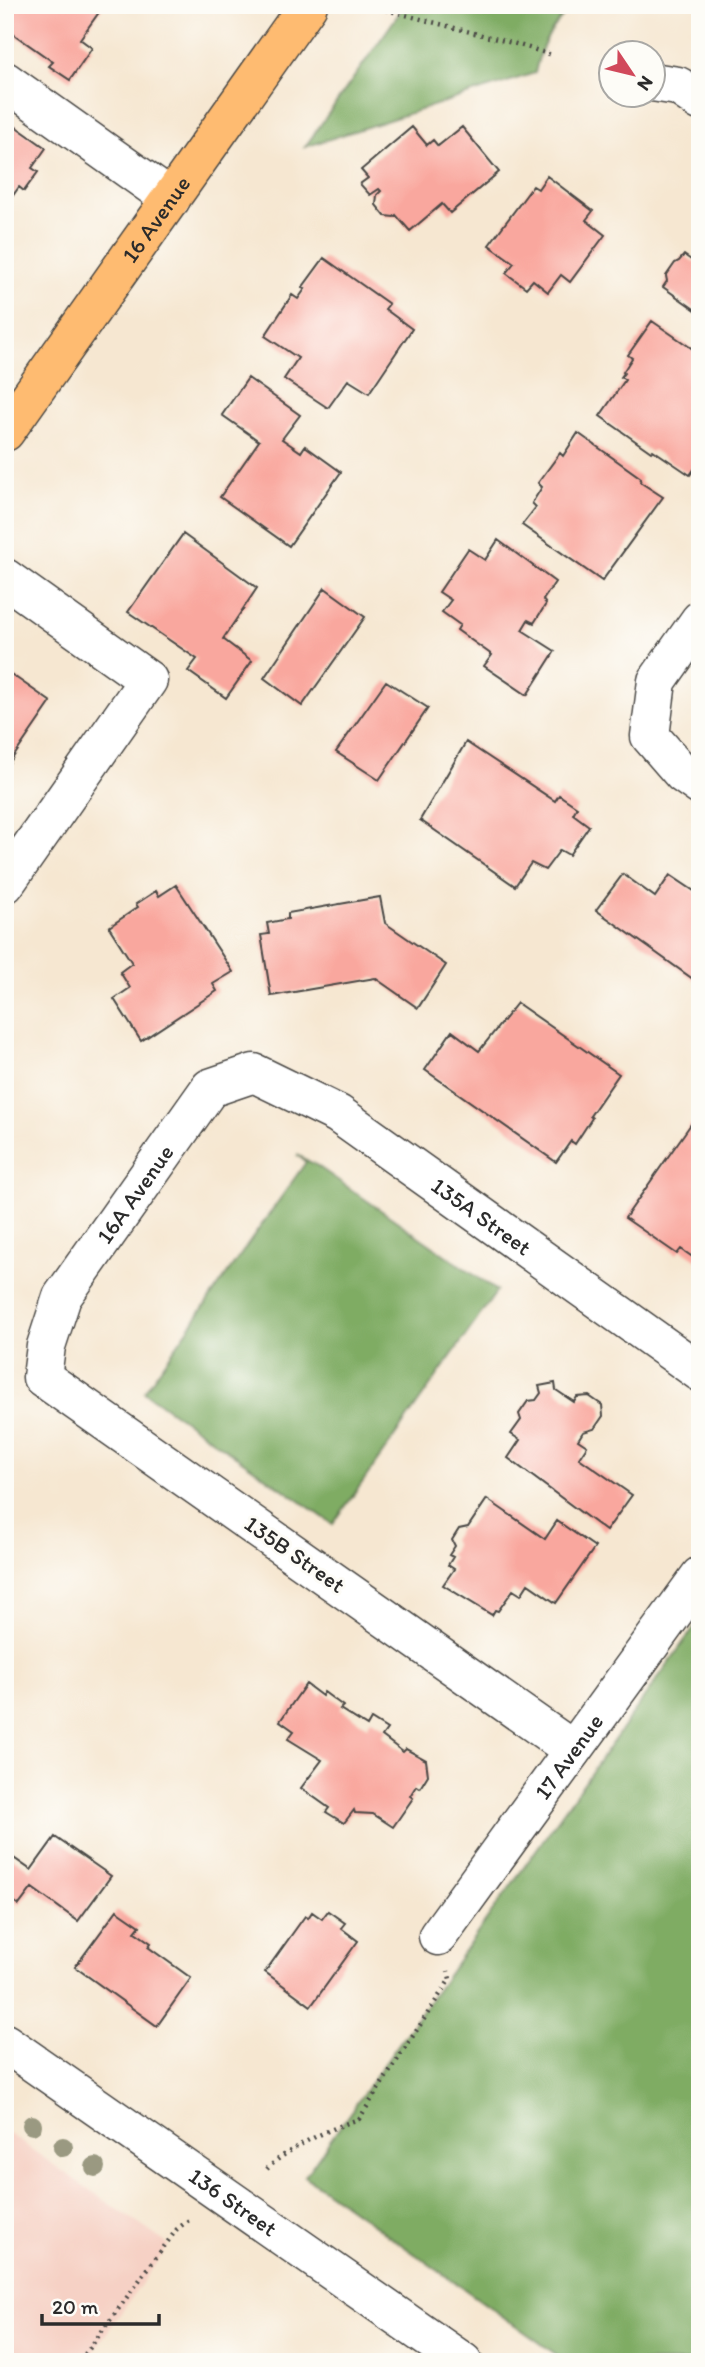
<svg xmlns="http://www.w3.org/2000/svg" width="705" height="2367" font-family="Itim,sans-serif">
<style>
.built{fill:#f6d1c5}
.forest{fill:#7fac64;stroke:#556c48;stroke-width:2}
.building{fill:#f9a79e}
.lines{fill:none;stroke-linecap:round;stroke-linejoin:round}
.minor-casing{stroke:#494744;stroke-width:41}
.major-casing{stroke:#494744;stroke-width:41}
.path{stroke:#494744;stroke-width:4.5;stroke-dasharray:2 5;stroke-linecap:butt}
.minor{stroke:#fff;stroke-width:38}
.major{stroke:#febb71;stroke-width:38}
.tree{fill:#9a9981}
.labels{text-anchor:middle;stroke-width:6;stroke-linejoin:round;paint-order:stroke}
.street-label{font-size:23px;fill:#2b2b2b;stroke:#fdfcf7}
</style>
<rect width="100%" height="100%" fill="#fdfcf7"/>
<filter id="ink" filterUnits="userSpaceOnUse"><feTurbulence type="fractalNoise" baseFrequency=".0143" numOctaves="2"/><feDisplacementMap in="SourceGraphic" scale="14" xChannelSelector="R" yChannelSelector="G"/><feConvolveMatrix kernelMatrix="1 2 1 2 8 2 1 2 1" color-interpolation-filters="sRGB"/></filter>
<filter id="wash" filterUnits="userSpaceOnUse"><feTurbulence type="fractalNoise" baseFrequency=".00686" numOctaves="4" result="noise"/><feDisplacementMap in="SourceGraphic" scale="28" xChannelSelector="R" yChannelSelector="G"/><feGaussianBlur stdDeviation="1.57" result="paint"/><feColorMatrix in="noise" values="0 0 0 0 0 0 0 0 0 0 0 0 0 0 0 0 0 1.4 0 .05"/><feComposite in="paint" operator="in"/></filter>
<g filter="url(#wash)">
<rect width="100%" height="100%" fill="#f6e7d1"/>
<path class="built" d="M5,2131L169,2245L86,2362H5Z"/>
<path class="forest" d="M405,5H562L566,13C548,32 540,48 535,73L305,147Z
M297,1155L316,1165L497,1291L333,1524L144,1392L306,1162Z
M700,1619V2362H567L305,2176Z"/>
<g id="blocks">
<path class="building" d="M8,5H99L102,8L80,39L92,48L70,80L49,66L53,62L5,28V10Z
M5,119L46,148L32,168L38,172L24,191L19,187L9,201L5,198Z
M412,127L427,145L433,140L438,146L462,127L499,172L450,213L442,204L410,231L396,215L394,217L385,216L376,205L377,195L381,191L379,189L370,195L360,184L368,178L361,170Z
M547,176L593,211L586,220L605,235L570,282L561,275L548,292L533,280L526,288L506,273L514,263L489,245L533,186L538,189Z
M700,254V313L663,287L667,281L666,276L675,263L679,261L684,255L694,262Z
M324,258L389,304L385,309L412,329L369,393L348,380L328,408L284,379L298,358L265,336L292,295L298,299L305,289L302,288Z
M652,321L700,354V417L696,423L700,426V461L690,475L653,450L651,452L600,416L625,380L621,377L624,373L623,372L632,358L628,355Z
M248,378L300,415L282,439L301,452L305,446L341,472L289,546L220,497L259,441L222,415Z
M578,433L641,478L640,482L663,497L602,581L522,525L536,507L532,503L542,487L538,483L560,453L563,456Z
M183,534L257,588L223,639L252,661L226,698L188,671L197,659L128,612Z
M498,540L555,582L543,600L546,604L534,623L528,620L522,630L555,651L527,695L484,666L492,655L457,630L460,625L442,612L451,600L439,592L468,549L485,560Z
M325,588L365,617L302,706L264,678Z
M5,670L51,702L5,769Z
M386,681L428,708L379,780L336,752Z
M466,742L555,801L559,795L577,807L573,814L589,826L569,855L560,850L545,870L531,863L515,886L420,820Z
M623,874L655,897L670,875L700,895V984L596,910Z
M176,885L233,972L213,984L217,991L141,1041L114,999L130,988L120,972L132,963L109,927L138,907L136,904L156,891L159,896Z
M380,897L385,923L446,965L418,1008L375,978L271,996L261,935L269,934L267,923L288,919V913Z
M517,1003L619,1074L590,1116L592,1118L575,1144L571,1141L556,1162L425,1070L452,1031L479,1051Z
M691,1124L700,1130V1262L681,1249L677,1254L625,1218Z
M555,1383L556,1390L574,1402L577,1397L589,1396L602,1405L603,1416L594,1429L583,1432L578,1440L587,1446L579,1458L632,1495L606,1531L508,1458L520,1440L511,1434L521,1420L519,1414L528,1401L536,1400L541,1393L539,1386Z
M487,1499L545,1539L557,1521L595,1547L556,1603L528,1584L521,1595L513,1590L498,1611L495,1610L492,1615L443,1585L454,1569L448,1565L453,1557L449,1555L455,1546L452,1540L459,1529L468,1527Z
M306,1684L322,1696L324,1692L343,1706L340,1709L367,1726L371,1719L387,1729L382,1736L403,1752L406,1749L426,1760L428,1775L420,1788L416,1786L410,1796L413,1798L393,1827L373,1814L355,1813L354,1810L344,1823L326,1812L329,1808L301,1788L322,1760L288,1739L294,1731L280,1721Z
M55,1837L111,1876L78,1921L32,1888L19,1905L5,1895V1852L31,1870Z
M117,1910L140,1926L135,1932L151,1943L148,1947L191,1978L157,2026L75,1967Z
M328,1911L345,1923L341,1928L358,1941L311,2006L265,1972L305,1916L308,1918L312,1912L322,1919Z"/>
</g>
</g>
<g filter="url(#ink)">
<use href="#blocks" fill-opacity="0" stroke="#494744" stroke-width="2"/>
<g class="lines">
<g class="minor-casing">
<g id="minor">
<path d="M5,81L171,199"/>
<path d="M652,82L678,86L700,101"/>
<path d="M5,578L148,680L5,884"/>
<path d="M700,620L657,681L650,736L683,774L700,786"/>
<path id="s1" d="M573,1750L42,1377L46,1346L62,1297L210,1088L254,1073L338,1114L700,1372"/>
<path id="s2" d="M438,1936L700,1576"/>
<path id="s3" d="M5,2043L463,2362"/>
</g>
</g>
<g class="major-casing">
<g id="major">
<path id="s4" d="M5,432L308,5"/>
</g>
</g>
<path class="path" d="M379,8L516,44L552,55
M267,2169C287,2148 331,2128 359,2119L450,1979L448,1971
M73,2362L86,2353L177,2229L189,2220L191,2222"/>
<use href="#minor" class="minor"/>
<use href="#major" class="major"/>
</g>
<g class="tree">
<circle cx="32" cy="2125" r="10"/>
<circle cx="63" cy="2147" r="10"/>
<circle cx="95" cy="2167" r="10"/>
</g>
</g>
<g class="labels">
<g class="street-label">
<text dy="8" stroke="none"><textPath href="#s4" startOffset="261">16 Avenue</textPath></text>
<text dy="8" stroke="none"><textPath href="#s1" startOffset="858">16A Avenue</textPath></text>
<text dy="8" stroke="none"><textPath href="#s1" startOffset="1304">135A Street</textPath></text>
<text transform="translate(295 1554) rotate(35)" y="8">135B Street</text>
<text dy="8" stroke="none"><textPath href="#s2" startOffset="222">17 Avenue</textPath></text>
<text dy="8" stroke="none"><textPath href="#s3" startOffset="278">136 Street</textPath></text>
</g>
</g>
<rect width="705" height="2367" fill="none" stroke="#fdfcf7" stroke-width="28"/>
<g transform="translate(632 74) rotate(125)"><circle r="33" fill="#fdfcf7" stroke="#a9a8a5" stroke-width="2"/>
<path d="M0-5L12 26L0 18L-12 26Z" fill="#d1495b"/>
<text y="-10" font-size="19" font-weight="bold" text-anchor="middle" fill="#2b2b2b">N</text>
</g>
<path d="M42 2314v10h117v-10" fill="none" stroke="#2b2b2b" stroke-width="3.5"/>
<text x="52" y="2314" font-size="21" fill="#2b2b2b" stroke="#fdfcf7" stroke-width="5" paint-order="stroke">20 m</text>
</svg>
